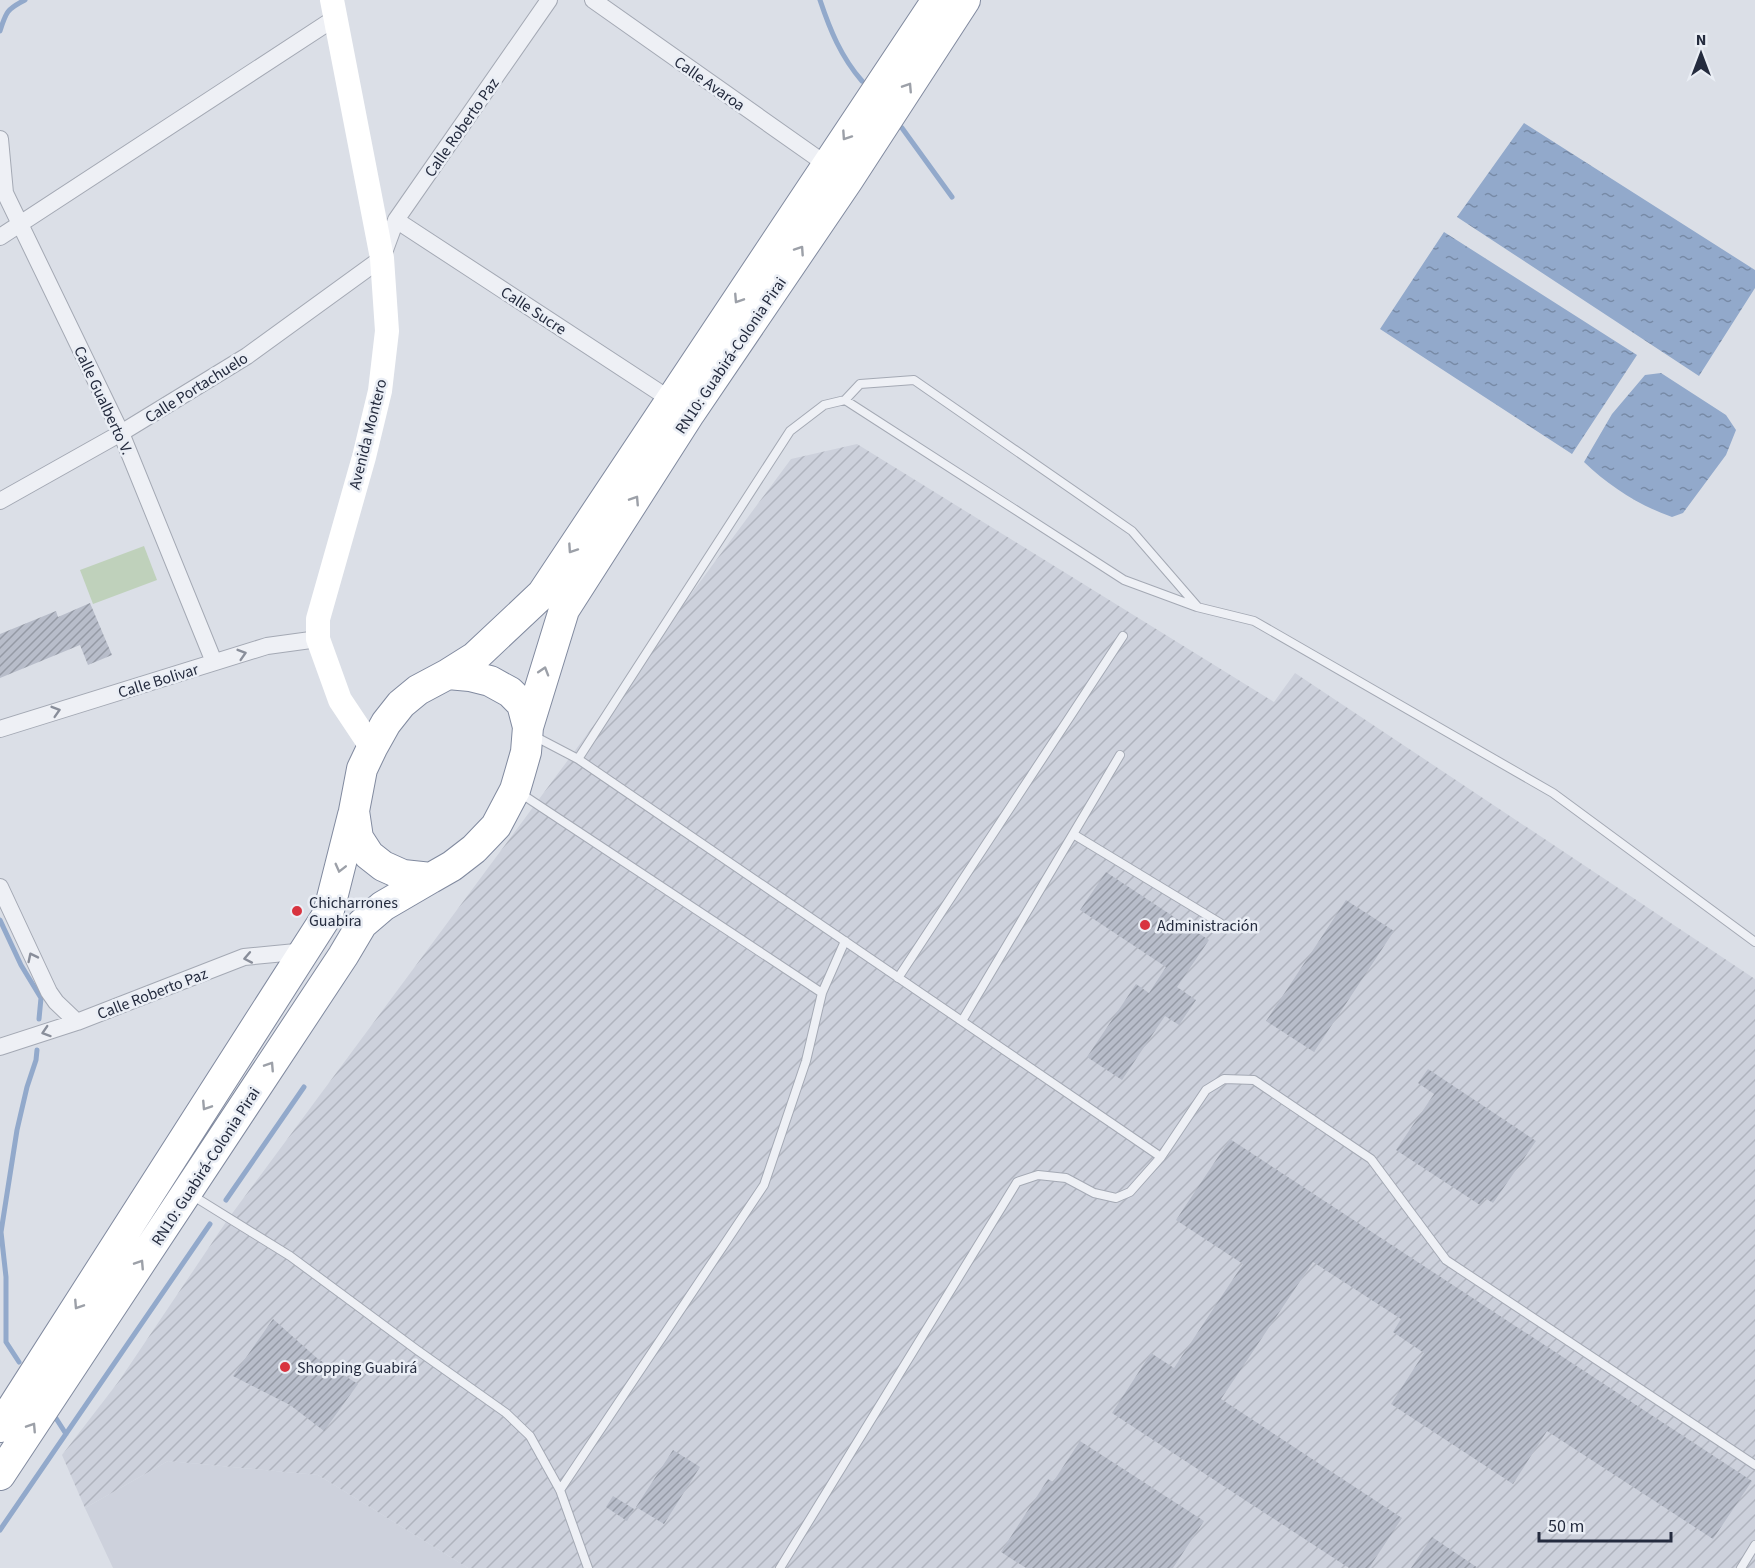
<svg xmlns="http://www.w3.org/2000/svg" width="1755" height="1568" font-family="'Source Sans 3',sans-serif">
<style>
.built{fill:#cdd1dc}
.industrial{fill:url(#industrial-furrows)}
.grass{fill:#bfd1bb}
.water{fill:url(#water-ripples)}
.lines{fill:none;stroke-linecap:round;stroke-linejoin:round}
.stream{stroke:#92a9cb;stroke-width:5}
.building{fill:url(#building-hatch)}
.lane-casing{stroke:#a4a9b4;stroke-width:10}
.street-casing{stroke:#a4a9b4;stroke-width:18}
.highway-casing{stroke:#818a9f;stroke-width:32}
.lane{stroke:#eef0f5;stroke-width:8}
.street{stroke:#eef0f5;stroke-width:16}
.secondary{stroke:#fff;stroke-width:24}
.highway{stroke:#fff;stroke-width:30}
.oneway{stroke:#9ca0a8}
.oneway2{stroke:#898e9a}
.poi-dot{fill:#d8333f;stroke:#eaeef5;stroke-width:2}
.labels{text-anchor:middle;stroke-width:5;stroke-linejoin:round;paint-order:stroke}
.street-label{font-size:16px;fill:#242b3e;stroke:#eaeef5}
.poi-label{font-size:16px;fill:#242b3e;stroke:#eaeef5;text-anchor:start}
</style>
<defs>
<pattern id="industrial-furrows" width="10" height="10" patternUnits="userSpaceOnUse" patternTransform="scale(1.5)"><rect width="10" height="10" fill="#cdd1dc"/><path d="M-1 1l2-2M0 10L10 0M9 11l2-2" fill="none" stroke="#b0b4be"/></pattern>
<pattern id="water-ripples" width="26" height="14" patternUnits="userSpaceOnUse" patternTransform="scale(1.5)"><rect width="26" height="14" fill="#92a9cb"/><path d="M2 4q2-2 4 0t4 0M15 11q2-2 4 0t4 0" fill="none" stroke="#778aa6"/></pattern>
<pattern id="building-hatch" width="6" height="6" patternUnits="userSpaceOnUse" patternTransform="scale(1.5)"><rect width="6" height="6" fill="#b8bdca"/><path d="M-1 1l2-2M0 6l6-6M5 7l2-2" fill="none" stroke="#959aa5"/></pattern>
</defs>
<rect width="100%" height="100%" fill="#dbdfe7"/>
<path class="built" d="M168,1461L318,1475L468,1568H113L85,1508Z"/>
<path class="industrial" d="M857,444L1274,702L1295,673L1755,979V1568H468L318,1475L168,1461L85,1508L62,1455L119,1381L228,1219L791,459Z"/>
<path class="grass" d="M144,546L157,580L93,604L80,570Z"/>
<path class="water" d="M1524,123L1755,270V288L1699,376L1457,217Z
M1444,232L1637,355L1572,454L1380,329Z
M1661,373L1726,415L1736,430L1726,455L1683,513L1672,517C1640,506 1609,486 1584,462L1612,414L1645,375Z"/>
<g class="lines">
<path class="stream" d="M820,0C830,30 841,57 862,81
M0,31C6,12 7,9 25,0
M902,128L952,197
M0,920L21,965L41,998L39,1019
M226,1200L304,1087
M19,1362L6,1342V1277L1,1232L17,1130L27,1087L36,1060L37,1050
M52,1412L66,1434
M0,1530L210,1224"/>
</g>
<path class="building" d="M90,603L112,655L88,665L80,645L0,678V634L56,611L58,617Z
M1106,872L1209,940L1177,987L1196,1000L1179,1025L1165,1016L1122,1080L1087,1057L1136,984L1149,993L1166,967L1080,910Z
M1346,900L1394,931L1314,1052L1266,1021Z
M1428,1069L1536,1141L1493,1203L1485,1198L1480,1205L1396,1150L1434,1094L1418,1083Z
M1230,1139L1752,1481L1713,1539L1547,1431L1513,1484L1391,1404L1424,1353L1393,1332L1401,1319L1313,1262L1221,1399L1402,1518L1369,1568H1349L1112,1413L1151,1353L1174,1368L1243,1264L1176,1220Z
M273,1319L318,1359L358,1384L324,1431L290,1405L233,1376Z
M1080,1441L1204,1521L1173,1568H1026L1001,1552L1048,1479L1053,1482Z
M673,1450L700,1467L664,1524L636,1507Z
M613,1496L634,1509L627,1521L606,1507Z
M1432,1537L1478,1568H1411Z"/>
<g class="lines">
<g class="lane-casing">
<path id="lane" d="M845,400L860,384L914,380L1132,531L1197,606
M534,736L578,759L1161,1157
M578,759L790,431L824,405L845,400L1124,580L1197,607L1254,621L1553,793L1755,942
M520,793L822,993
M1073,834L1220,923
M898,978L1123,636
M962,1021L1120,755
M190,1194L290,1256L417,1350L506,1413L530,1436L560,1490L588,1568
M560,1490L764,1185L806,1061L822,993L845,941
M780,1568L1017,1182L1038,1175L1066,1178L1094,1193L1116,1198L1130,1192L1161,1157L1206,1090L1224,1079L1254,1080L1371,1159L1446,1260L1755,1465
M1741,1568L1755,1545"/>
</g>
<g class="street-casing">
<path id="street" d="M593,0L827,165
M0,139L5,193L121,433L214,662
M396,220L671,400
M0,237L335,18
M0,501L121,433L247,356L382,258L396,220L549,0
M0,729L267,646L318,639
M0,887L49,992L56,1002L77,1022
M0,1047L77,1022L244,957L306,951"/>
</g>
<g class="highway-casing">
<path id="highway" d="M448,674L475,657L542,594L937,0
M528,727L522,704L510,692L490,681L470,676L448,674L418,690L401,704L386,723L372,748L362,769L354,811L358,838L369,855L383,866L403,875L431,878L452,866L474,849L496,826L515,790L520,773L526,752L528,727L564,610L690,413L848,180L965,0
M0,1427L328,914L353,815
M0,1475L343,956L362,924L383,906L431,878"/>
</g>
<use href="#lane" class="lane"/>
<use href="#street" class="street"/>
<path class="secondary" d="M332,0L382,258L387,331L380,391L364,457L318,619V639L340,700L372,748"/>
<use href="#highway" class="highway"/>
</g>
<defs><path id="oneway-chevron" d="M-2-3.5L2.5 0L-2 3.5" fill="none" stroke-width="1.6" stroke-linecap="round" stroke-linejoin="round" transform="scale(1.5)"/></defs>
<g class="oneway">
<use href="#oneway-chevron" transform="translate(908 87) rotate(-57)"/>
<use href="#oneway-chevron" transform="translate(846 136) rotate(124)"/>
<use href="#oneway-chevron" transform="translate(800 250) rotate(-56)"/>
<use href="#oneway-chevron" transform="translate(738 299) rotate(123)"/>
<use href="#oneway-chevron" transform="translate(635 500) rotate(-57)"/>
<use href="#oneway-chevron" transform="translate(572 549) rotate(124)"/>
<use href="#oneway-chevron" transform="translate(544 671) rotate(-73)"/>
<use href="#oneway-chevron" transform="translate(340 868) rotate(104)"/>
<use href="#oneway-chevron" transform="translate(270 1066) rotate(-57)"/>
<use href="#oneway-chevron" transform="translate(206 1106) rotate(123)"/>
<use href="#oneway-chevron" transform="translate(140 1264) rotate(-57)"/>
<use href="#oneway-chevron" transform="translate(78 1305) rotate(123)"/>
<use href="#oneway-chevron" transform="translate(32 1427) rotate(-57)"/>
</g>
<g class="oneway2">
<use href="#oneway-chevron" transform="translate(242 654) rotate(-17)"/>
<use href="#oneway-chevron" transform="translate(56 711) rotate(-17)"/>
<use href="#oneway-chevron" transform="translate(32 957) rotate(-116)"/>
<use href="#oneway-chevron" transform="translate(248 958) rotate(169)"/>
<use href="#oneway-chevron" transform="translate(46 1032) rotate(162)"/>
</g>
<g class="poi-dot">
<circle cx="297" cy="911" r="6"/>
<circle cx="1145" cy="925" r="6"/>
<circle cx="285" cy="1367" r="6"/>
</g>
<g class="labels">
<g class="street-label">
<text transform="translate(710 83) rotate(35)" y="6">Calle Avaroa</text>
<text transform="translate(461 127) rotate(-55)" y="6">Calle Roberto Paz</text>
<text transform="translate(534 310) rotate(33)" y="6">Calle Sucre</text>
<text transform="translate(730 355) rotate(-56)" y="6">RN10: Guabirá-Colonia Pirai</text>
<text transform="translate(196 387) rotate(-32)" y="6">Calle Portachuelo</text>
<text transform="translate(104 400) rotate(65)" y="6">Calle Gualberto V.</text>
<text transform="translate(367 434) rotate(-76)" y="6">Avenida Montero</text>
<text transform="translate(158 680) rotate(-17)" y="6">Calle Bolivar</text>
<text transform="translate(152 993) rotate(-21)" y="6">Calle Roberto Paz</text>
<text transform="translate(205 1166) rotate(-57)" y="6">RN10: Guabirá-Colonia Pirai</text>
</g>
<g class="poi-label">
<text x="309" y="908">Chicharrones<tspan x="309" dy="18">Guabira</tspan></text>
<text x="1157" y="931">Administración</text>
<text x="297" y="1373">Shopping Guabirá</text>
</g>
</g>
<g transform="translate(1701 54)" stroke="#eaeef5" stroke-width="4.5" paint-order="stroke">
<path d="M0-4.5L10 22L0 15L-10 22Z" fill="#242b3e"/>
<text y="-9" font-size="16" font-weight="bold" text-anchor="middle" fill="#242b3e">N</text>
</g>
<path d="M1539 1532v9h132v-9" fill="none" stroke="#242b3e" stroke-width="3"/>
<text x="1548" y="1532" font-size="18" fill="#242b3e" stroke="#eaeef5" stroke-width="4.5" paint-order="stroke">50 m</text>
</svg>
